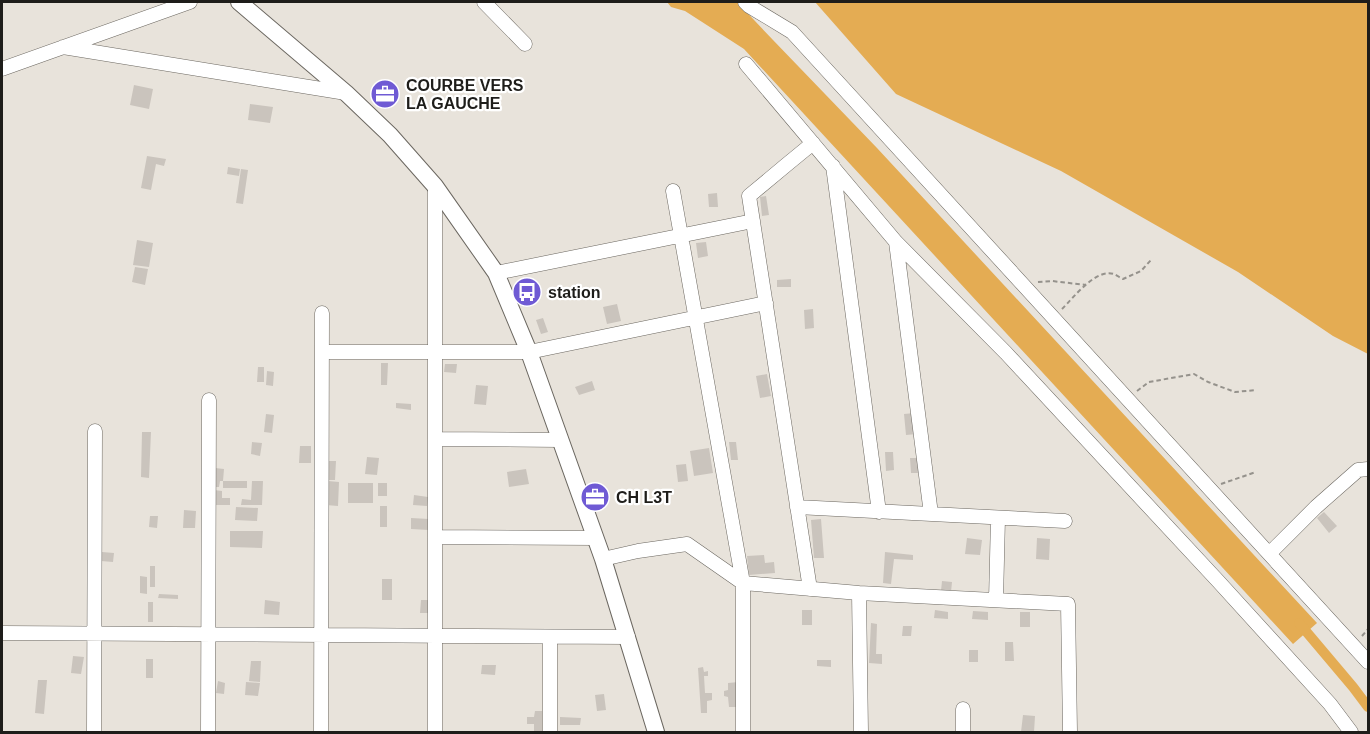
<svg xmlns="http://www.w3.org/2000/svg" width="1370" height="734" font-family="Arial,sans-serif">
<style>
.water{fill:#e4ac53}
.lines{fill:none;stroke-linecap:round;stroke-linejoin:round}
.canal{stroke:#e4ac53;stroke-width:10}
.building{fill:#cac4bd}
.minor-casing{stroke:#6b6760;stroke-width:15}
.major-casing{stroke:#6b6760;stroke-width:18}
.path{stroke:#95928c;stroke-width:2;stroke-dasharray:4.5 3;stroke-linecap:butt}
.minor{stroke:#fff;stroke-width:14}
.major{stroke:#fff;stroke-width:16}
.labels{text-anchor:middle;stroke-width:4.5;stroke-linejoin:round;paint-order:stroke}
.poi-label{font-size:16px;font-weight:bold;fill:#1e1d1a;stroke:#fff;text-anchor:start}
</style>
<rect width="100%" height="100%" fill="#e8e3db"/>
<path class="water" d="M667,2H737L773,40L877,148L1317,623L1293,644L744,49L685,11L671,7Z
M815,2H1368V354L1333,336L1238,272L1061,171L896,94Z"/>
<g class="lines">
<path class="canal" d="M1299,623L1353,687L1368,707"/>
</g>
<path class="building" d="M134,85L153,89L149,109L130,105Z
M250,104L273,107L270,123L248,120Z
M147,156L166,159L164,166L156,164L151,190L141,188Z
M228,167L240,169L239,176L227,174Z
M241,169L248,170L243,204L236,203Z
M717,193L718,207H709L708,194Z
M766,196L769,215L762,216L760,197Z
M137,240L153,243L149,267L133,265Z
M706,242L708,256L698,258L696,243Z
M135,267L148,269L145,285L132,282Z
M791,279V287H777V280Z
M617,304L621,321L607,324L603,307Z
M813,309L814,328L805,329L804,310Z
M543,318L548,332L541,334L536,320Z
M381,363H388L387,385H381Z
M445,364H457L456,373L444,372Z
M258,367H264V382H257Z
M267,371L274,372L273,386L266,385Z
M767,374L771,396L760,398L756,376Z
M592,381L595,390L579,395L575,387Z
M476,385L488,386L486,405L474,404Z
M396,403L411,404V410L396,408Z
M915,413L917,434L906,435L904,414Z
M266,414L274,415L272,433L264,432Z
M142,432H151L149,478L141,477Z
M252,442L262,443L260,456L251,454Z
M729,442H736L738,460H731Z
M300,446H311V463H299Z
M709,448L713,473L694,476L690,451Z
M885,452H893L894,470L886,471Z
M367,457L379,458L377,475L365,474Z
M910,458H919L920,473H911Z
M329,461H336L335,480H328Z
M686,464L688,481L678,482L676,465Z
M215,468L224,469L223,481H220L219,487H213Z
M526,469L529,484L509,487L507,472Z
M223,481H247V488H223Z
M252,481H263L262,505H241L242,499L251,500Z
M328,481L339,482L338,506L326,505Z
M348,483H373V503H348Z
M378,483H387V496H378Z
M214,490L222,491V498H230V505H213Z
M414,495L428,497L427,506L413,505Z
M380,506H387V527H380Z
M236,507L258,508L257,521L235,520Z
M184,510L196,511L195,528H183Z
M1324,512L1337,526L1329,533L1317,518Z
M150,516H158L157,528L149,527Z
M411,518L429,519V530L411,529Z
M821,519L824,558H814L811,520Z
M230,531H263L262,548L230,547Z
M967,538L982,540L980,555L965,554Z
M1037,538L1050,539L1049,560L1036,559Z
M102,552L114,553L113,562L101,561Z
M885,552L913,555V560L894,559L891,584L883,583Z
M764,555L765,563L774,562L775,573L749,575L747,556Z
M150,566H155V587H150Z
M140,576L147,577V594L140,593Z
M382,579H392V600H382Z
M942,581L952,582L951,592L941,591Z
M159,594L178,595V599L158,598Z
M265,600L280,602L279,615L264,614Z
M421,600H429V613H420Z
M148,602H153V622H148Z
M802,610H812V625H802Z
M935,610L948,612V619L934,618Z
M973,611L988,612V620L972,619Z
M1020,612H1030V627H1020Z
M871,623L877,624L876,654H882V664L869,663Z
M903,626H912L911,636H902Z
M1005,642H1013L1014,661H1005Z
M969,650H978V662H969Z
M73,656L84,657L81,674L71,673Z
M146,659H153V678H146Z
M817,660H831V667L817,666Z
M251,661H261L260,682L249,681Z
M482,665H496L495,675L481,674Z
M703,667L704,672L708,671V676H704L705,693H712V700L707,701V713H701L698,668Z
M38,680H47L44,714L35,713Z
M218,681L225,683L224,694L216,693Z
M246,682L260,683L258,696L245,695Z
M739,682L740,707H729L728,697L724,696V691L728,690V683Z
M604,694L606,710L597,711L595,695Z
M535,711H542V732H534V724H527V717H534Z
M1023,715L1035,716L1034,732H1021Z
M560,717L581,718L580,725H560Z"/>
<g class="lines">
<g class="minor-casing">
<path id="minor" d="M484,2L525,44
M745,2L749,6L792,32L1368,662
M63,47L346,93
M746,64L896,242L1006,353L1218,581L1330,704L1351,732
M2,69L190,2
M833,166L879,512
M673,191L743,583V732
M896,242L931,514
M496,273L753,221
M322,352H529L766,303
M435,439L561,440
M797,507L1065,521
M435,537L596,538
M1270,553L1316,507L1358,470L1368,469
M603,559L638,551L687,544L743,583L859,593L1068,604L1070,732
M810,589L749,196L785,166L813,143
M859,593L861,732
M996,600L998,518
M2,633L628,637
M94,732L95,431
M208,732L209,400
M321,732L322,313
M435,732V186
M550,732V637
M963,732V709"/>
</g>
<g class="major-casing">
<path id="major" d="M239,2L346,93L390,135L435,186L496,273L529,352L603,559L656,732"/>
</g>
<path class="path" d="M1038,282L1052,281L1086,285
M1062,309C1074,297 1096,268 1114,274C1117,275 1120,278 1123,279L1141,271L1151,260
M1137,391L1149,382L1194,374L1208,382L1235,392L1256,390
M1221,484L1256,472
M1362,636L1368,629"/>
<use href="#minor" class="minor"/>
<use href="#major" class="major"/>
</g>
<defs>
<g id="office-disc" transform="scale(1.5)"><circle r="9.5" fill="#6f5ad4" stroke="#fff"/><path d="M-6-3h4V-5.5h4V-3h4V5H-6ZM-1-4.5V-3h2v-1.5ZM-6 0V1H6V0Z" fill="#fff"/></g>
<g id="bus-disc" transform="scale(1.5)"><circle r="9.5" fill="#6f5ad4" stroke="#fff"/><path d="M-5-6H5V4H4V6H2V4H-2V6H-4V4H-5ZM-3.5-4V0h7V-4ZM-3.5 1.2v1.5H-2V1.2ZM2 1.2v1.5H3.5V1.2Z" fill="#fff"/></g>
</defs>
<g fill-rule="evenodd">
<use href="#office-disc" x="385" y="94"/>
<use href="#bus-disc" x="527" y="292"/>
<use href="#office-disc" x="595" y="497"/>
</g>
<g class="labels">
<g class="poi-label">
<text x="406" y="91">COURBE VERS<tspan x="406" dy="18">LA GAUCHE</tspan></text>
<text x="548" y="298">station</text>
<text x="616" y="503">CH L3T</text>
</g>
</g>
<rect width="1370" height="734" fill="none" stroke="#1e1d1a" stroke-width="6"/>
</svg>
